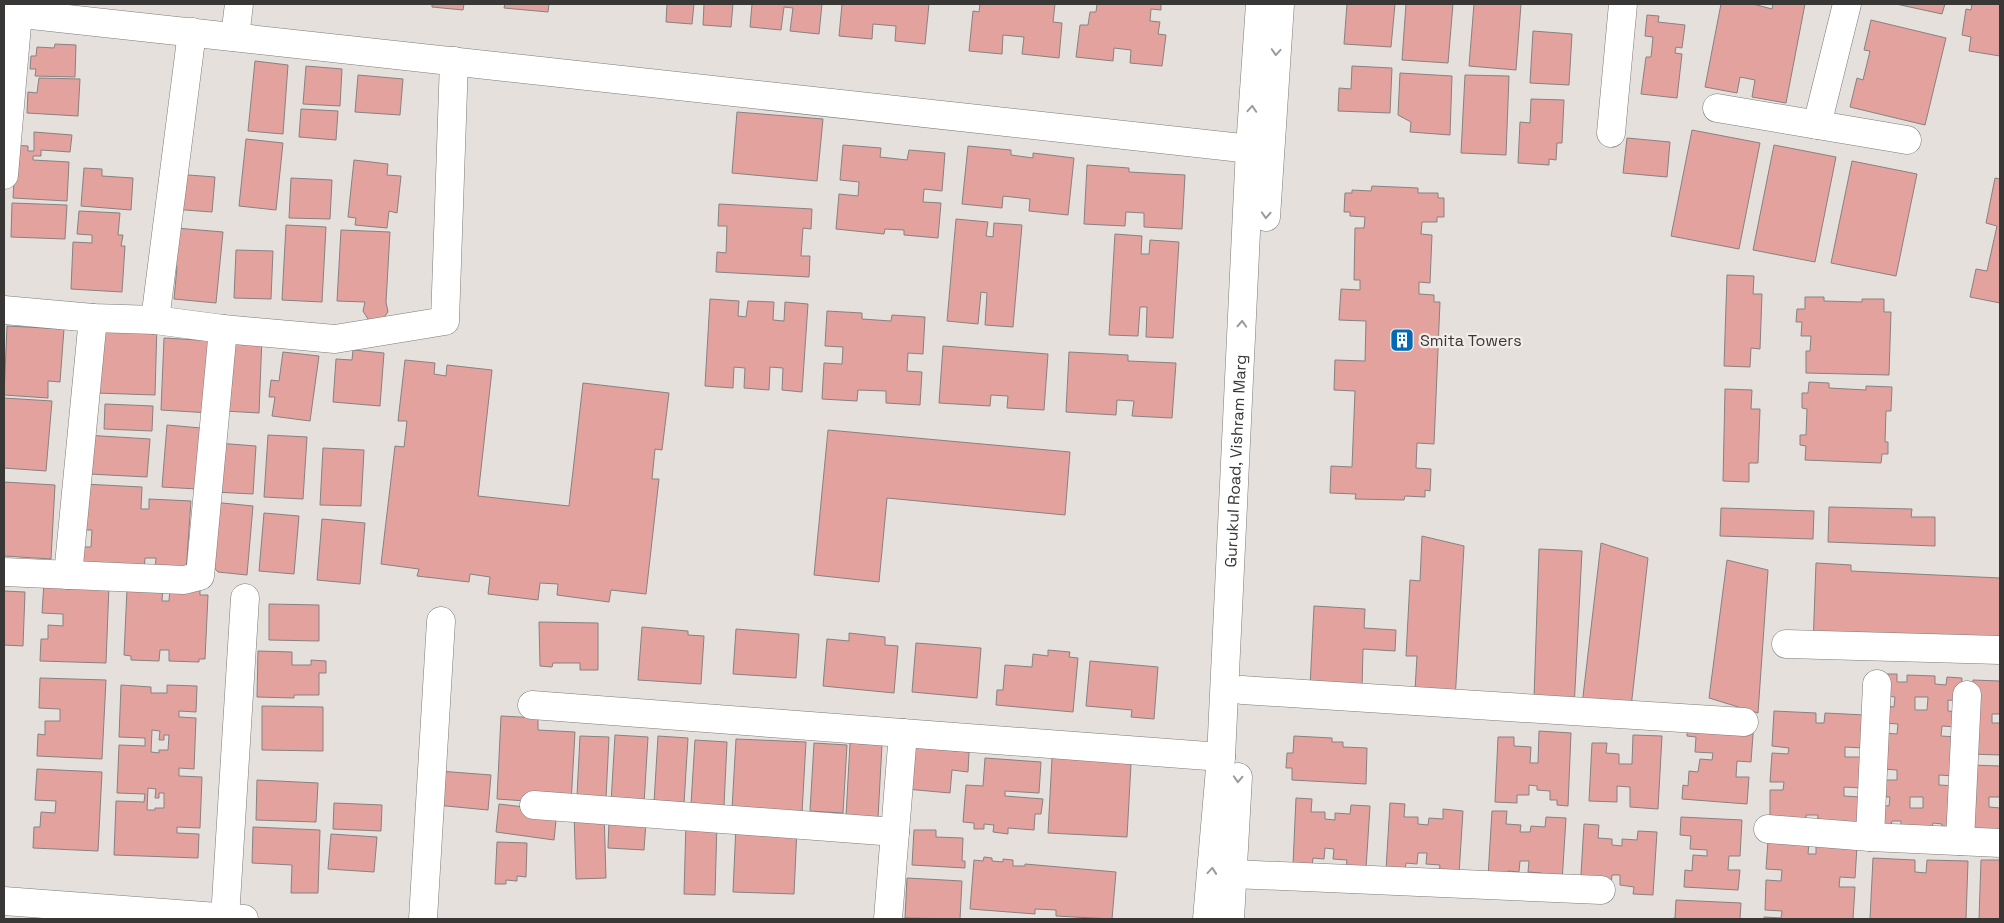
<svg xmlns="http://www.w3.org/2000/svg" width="2004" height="923" font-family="'Space Grotesk',sans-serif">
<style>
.building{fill:#e4a29e;stroke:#878181;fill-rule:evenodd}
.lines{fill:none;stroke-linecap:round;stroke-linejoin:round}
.minor-casing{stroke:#7e7a77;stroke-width:29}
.minor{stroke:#fff;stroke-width:28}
.oneway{stroke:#9c9b9a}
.labels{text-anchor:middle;stroke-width:4.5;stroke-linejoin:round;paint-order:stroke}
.poi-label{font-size:16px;fill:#393736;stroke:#f2edea;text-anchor:start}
.street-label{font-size:16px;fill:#393736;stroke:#f2edea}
</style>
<rect width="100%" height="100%" fill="#e5e0dc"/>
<path class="building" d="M432,4H464L463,10L432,7Z
M505,4H549L548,12L504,8Z
M667,4H694L692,24L666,22Z
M704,4H733L731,27L703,25Z
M752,4H822L819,34L790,31L793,8L784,7L781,30L750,27Z
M842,4H929L925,44L895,41L896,26L873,24L872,39L839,36Z
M980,4H1055L1053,22L1062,23L1059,58L1022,54L1024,37L1003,35L1002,54L969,51L973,11L979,12Z
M1097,4H1161V10L1151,9L1150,21L1160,22L1158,34L1166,35L1162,66L1130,63L1131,50L1114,48L1113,61L1076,57L1080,25H1088L1090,12H1096Z
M1347,4H1395L1391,47L1344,44Z
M1406,4H1453L1448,63L1402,60Z
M1474,4H1521L1516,70L1469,66Z
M1721,4H1753L1772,9L1773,4H1805L1786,103L1752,97L1755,80L1740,77L1737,93L1705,87Z
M1896,4H1945L1942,14Z
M1972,4H2000V56L1969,51L1971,37L1962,35L1966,9L1971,10Z
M1647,15L1659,16L1658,22L1685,25L1682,48L1676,47L1675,53L1682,54L1677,98L1641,94L1646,57H1651L1653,37L1645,36Z
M1871,20L1946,38L1925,125L1850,107L1857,78L1863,80L1870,51L1864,50Z
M1533,31L1572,34L1569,85L1530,83Z
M55,44L76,45L75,77L35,76L36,69H30L31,56H36L37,47L54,48Z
M255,61L288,65L283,134L248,131Z
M306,66L342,69L340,106L303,104Z
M1352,66L1392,68L1390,113L1338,111L1339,88L1351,89Z
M1400,73L1452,76L1450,135L1410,132L1411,122L1398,115Z
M358,75L403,79L400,115L355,112Z
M1465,75L1509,76L1506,155L1461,153Z
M39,78L80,79L78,116L27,113L28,92L37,93Z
M1531,99L1564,100L1562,143H1557L1556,160L1549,159V165L1518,163L1520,122L1530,123Z
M301,109L338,111L336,140L299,137Z
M737,112L823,119L817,181L732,173Z
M1692,130L1760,143L1739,249L1671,236Z
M34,132L72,135L70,152L41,150V156H33V160L69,162L67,201L13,198L15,164L11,145L28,146V151H34Z
M1627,138L1670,142L1667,177L1623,173Z
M246,139L283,143L276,210L239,206Z
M843,145L881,148L880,157L907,160L909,150L945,153L942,191L924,189L923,202L941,203L938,238L904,235V230L885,229L884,234L836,229L839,194L858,196L859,182L840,180Z
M1774,145L1836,157L1815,262L1753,250Z
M968,146L1011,150V155L1033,158V153L1074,158L1068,215L1029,211L1030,199L1003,196L1002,208L962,204Z
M354,160L388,164L387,175L401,176L397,213L389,211L387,228L355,225L356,218L348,217Z
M1852,161L1917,174L1896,276L1831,263Z
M1087,165L1129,168V172L1185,175L1182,229L1144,227V213L1126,212L1125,226L1084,224Z
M84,168L102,169V176L133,178L131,210L81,206Z
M175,174L215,177L212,212L172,209Z
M291,178L332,180L330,219L289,218Z
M1995,178L2000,179V303L1970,297L1976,269L1987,271L1997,226L1986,223Z
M1372,186L1418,188V193H1438V198H1444V217H1437V222H1422L1421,234L1432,235L1430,283L1419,282V294L1434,295V302H1440L1434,444L1417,443L1416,468L1431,469L1430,491L1425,490V497L1405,496L1404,500L1355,499L1356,494L1330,493L1331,466L1352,467L1355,391L1334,390L1335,360L1365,361L1366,321L1339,320L1341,289L1360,290V280H1354L1355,228H1364L1365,217L1350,216V212H1344L1345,193H1352V190L1371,191Z
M12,203L67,205L65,239L11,237Z
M719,204L812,209L811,229L803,228L801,256H810L809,277L716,272L717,252L726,253L727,226H718Z
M79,211L120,213L118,235H123L121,246H125L122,292L71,289L73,242L92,243V235L77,234Z
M956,219L988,222L986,236L993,237L994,223L1022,225L1013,327L985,325L987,293L981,292L978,324L947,321Z
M286,225L326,227L322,302L282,300Z
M176,228L223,232L216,303L174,299L177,267L166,265Z
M341,230L390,232L386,302L388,312L382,320L373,321L368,319L363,311L365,302L337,301Z
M1115,234L1142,236L1141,254H1149L1150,240L1179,242L1173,338L1146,337L1147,307H1140L1138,336L1109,335Z
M236,250L273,251L271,299L234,298Z
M1727,275L1754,276L1753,294H1762L1760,349L1751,348L1750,367L1724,366Z
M1805,297H1824V301L1862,302V299H1884V312H1891L1889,375L1806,373V351H1810L1811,336H1801L1802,322H1796L1797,309H1805Z
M710,299L739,301L738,316L746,317L748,301L774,302L773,320L784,321L785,302L808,304L802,392L782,390L783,368L770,367L769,390L744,388L745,368L734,367L733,388L705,386Z
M827,311L862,313V319L891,321L892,315L925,317L923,354L908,353L907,371L922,372L920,405L886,403V391L858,390L857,401L822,399L824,363L842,364L843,347L825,346Z
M98,323L157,324L155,395L96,393Z
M7,326L64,329L60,382L48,381V398L4,395Z
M227,336L262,337L259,413L224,411Z
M164,338L214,341L210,413L161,410Z
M943,346L1048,354L1044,410L1007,408L1008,396L991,395L990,406L939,403Z
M353,350L384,353L380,406L333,402L336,359L352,360Z
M283,352L319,356L310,421L272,416L275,397H269L271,380L279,381Z
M1069,352L1128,355V361L1176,363L1172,418L1132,416L1134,401L1117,400L1116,415L1066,412Z
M405,360L435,363L434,374L446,376L447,365L492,370L478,496L569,506L583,383L669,393L662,450L655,449L652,479H659L646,594L611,590L609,602L557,595L558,584L540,583L538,600L488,594L490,577L470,574L469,582L417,576L419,569L381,564L395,446L404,447L407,421H398Z
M1809,382L1829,383V388L1866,390V386L1892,387L1891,411H1886L1885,442H1888V454H1882L1881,463L1805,460L1806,446L1800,445V435H1806L1807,409L1802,408V393H1808Z
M1725,389L1752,390L1751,409H1760L1758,463H1749V482L1723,481Z
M4,398L52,401L46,471L4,468Z
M105,404L153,406L152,431L104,429Z
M167,425L201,428L197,489L162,487Z
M828,430L1070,452L1065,515L887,498L879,582L814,575Z
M85,435L150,439L147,477L89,474Z
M268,435L307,437L303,499L264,497Z
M217,443L256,446L253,494L214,492Z
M323,448L364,450L361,506L320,505Z
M4,482L55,485L51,559L4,556Z
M83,484L142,487L141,509H149V499L191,501L186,572L155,571L156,558H145L144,570L78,566L80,547H91L92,530H80Z
M212,502L253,506L247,575L218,572L207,560Z
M1829,507L1912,509L1911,517H1935V546L1828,542Z
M1721,508L1814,511L1813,539L1720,536Z
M264,513L299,516L294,574L259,571Z
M322,519L365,523L360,584L317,580Z
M1422,536L1464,546L1455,701L1415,690L1417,656H1406L1410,580L1420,581Z
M1601,543L1648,558L1630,716L1582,705Z
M1539,549L1582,551L1574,709L1534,698Z
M1727,560L1768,570L1758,713L1709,698Z
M1816,563L1851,565V571L2000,578V649L1813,646Z
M44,582L109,585L106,663L40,661L41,639H48V625L63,626V614L42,613Z
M163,588L162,601H169L170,588L200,589V595H208L205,659H199V662L169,661V650H160L159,661L131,660V656L124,655L127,589Z
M4,591L25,592L23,646L4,645Z
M269,604L319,605V641L269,640Z
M1314,606L1365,609L1364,628L1396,630L1395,651L1363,649L1362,690L1310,687Z
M539,622L598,623V670H580V663H553L552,667L540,666Z
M642,627L688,631V635L704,636L701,684L638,680Z
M736,629L799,634L796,678L733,674Z
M849,633L885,637V645L898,646L894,693L823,686L827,639L849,641Z
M916,643L981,648L977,698L912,692Z
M1048,650L1070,652L1069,657L1078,658L1073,712L996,705L997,690H1003L1005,665L1032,667L1033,654L1048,656Z
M258,651L292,652V665H311V660L326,661V673H319V695H294V698L257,697Z
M1090,661L1158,667L1154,719L1131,717L1132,710L1086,706Z
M1887,674H1897V682H1907V675L1935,676V684L1946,685L1947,677L1962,678L1960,701L1948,700V711L1958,712L1957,727L1942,726L1941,736L1957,737L1954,776L1939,775V785L1956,786L1954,828H1942V824L1933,823L1932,827L1901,826V821H1892L1891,825L1879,824L1880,805L1889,806L1890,797H1880L1881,780H1897V770L1882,769L1884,733L1897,734L1898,724L1884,723L1885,706L1894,707L1895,697L1886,696ZM1915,697H1928L1927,710H1915ZM1910,797H1923V808H1910Z
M40,678L106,680L102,759L37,756L38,734L45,735V721H60V709L39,708Z
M1973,680L2000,681V714H1992V723H2000V755L1970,754Z
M121,685L151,687V693H167V685L197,686L196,712L179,711V717L196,718L194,769L179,768V776L202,777L200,828L177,827V833L199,834L198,858L114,855L116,801L144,802L145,794L117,793L119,745L145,746V738L119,737ZM152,730L160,731L159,740H164V735H169L168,750H159V753L151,752ZM148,788L156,789L155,798H159V793H164V808H155V810H147Z
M262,706L323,707V751L262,750Z
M1774,711L1816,713V723H1824L1825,713L1865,715L1863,748L1845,747V757H1863L1861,788L1844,787V796L1860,797L1859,829L1817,827L1818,815H1806V826L1770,824V790H1783L1784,782H1770L1772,753L1788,754L1789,748L1772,746Z
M1688,715L1754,721L1751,762L1737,761L1736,777H1749L1747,804L1682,799L1683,785L1688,786L1689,771L1698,772L1700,759L1712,760L1713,753L1695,752L1696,737L1687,736Z
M501,716L538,718V730L575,732L571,804L497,799Z
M1539,731L1571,733L1568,806L1557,805V800H1550V791L1537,790V786L1529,785V795H1517V803L1495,802L1498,737H1514V746L1531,747L1530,763H1538Z
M615,735L648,737L644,804L611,803Z
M1633,735L1662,736L1658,809L1630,807V787L1617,786V802L1589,801L1592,743H1607L1606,753L1619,754V764H1632Z
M580,736L609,737L606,798L577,796Z
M658,736L688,738L684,804L654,803Z
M1294,736L1332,738V742H1343V747L1367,748L1366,784L1292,780V768H1286L1287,753H1293Z
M736,739L806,742L802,813L732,809Z
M695,740L727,742L724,806L691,804Z
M814,743L847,745L843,813L810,811Z
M850,743L882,745L878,818L846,816Z
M909,747L969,752L968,772L952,770L950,793L906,789Z
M1122,756V763L1131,764L1127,837L1048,833L1052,758L1074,759Z
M985,758L1041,762L1039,793L1005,791V796L1043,799L1041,814H1035L1034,830L1008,828V834L993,832L994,825L984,824V829H974V823L963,822L966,785L983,786Z
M1970,765L2000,766V797H1989V807L2000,808V836L1967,834Z
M37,769L102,772L98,851L33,848L34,827H40L41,812L55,813L56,801L35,800Z
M439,771L491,775L488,810L436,805Z
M257,780L318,783L316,822L256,820Z
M1296,798L1312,799L1311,812H1325V819L1335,820V813L1350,814L1351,805L1370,806L1366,869L1346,868L1347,860L1333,859L1334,849L1325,848L1324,859L1313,858L1312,866L1293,865Z
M334,803L382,805L381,831L333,829Z
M1390,803L1405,804L1404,817H1418V824L1428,825L1429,818L1443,819V809L1463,811L1459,874L1439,873L1440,865L1426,864L1427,853H1418L1417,864L1406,863L1405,871L1386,870Z
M499,804L557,811L554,840L496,832Z
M604,811L606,878L576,879L574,812Z
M1492,811H1507L1506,824L1521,825L1520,832H1530L1531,826L1545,827L1546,817L1566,818L1562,882L1541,881L1542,873L1528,872L1529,861H1520L1519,872L1508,871V879L1488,877Z
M1681,817L1742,820L1740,856H1729L1728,870H1740L1738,890L1684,887L1685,870L1692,871L1693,855L1707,856V850L1690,849L1691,836L1680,835Z
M609,821L646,822L644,850L608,848Z
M686,821L717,822L715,895L684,894Z
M1584,824L1599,825L1598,838L1612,839V845L1622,846V839L1637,840L1638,831L1657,832L1653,895L1633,894L1634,887L1620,885V875H1612L1611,885L1580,891Z
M736,825L797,828L794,894L733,892Z
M253,827L320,830L318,893H291L292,865L252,863Z
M914,830H936V837L963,838L962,861H965V868L912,865Z
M331,834L377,837L374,872L328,869Z
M1768,841L1809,843L1808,854H1816V843L1857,846L1855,878L1840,877L1839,887H1855L1853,919H1764V917L1781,918L1782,911L1765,910L1766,880L1781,881L1782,870L1766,869Z
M497,842L527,843L526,877L517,876V881L506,880V884H495Z
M984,857L992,858V861L1003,862V859L1013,860V866H1025V864L1116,872L1112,919L1056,916V910L1035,909V914L970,909L974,860L983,861Z
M1873,858L1915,860V872L1926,873L1927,860L1968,861L1966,919H1870Z
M1981,860H2000V919H1979Z
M907,878L962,881L960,919L905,918Z
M1676,900L1741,903L1740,919H1670L1675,918Z"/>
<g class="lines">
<g class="minor-casing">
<g id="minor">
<path d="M4,12L1269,151"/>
<path d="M235,37L239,4"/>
<path d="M1717,108L1907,140"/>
<path d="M1817,125L1847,4"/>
<path d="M1611,133L1623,4"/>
<path d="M4,175L18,13"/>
<path d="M1266,217L1280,4"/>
<path d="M4,310L93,318L155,320L223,329L335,339L445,321L454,61"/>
<path d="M155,320L192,32"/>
<path d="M4,572L184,580L200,576L223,329"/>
<path d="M68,575L93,318"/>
<path d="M1786,644L2000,650"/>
<path d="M1242,690L1744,722"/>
<path d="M532,705L1221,757"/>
<path d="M534,805L895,832"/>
<path d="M1768,829L1870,837L2000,843"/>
<path d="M1870,837L1877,684"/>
<path d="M1960,841L1967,695"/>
<path d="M1233,874L1601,890"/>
<path d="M4,901L244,919"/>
<path d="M225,918L245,598"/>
<path d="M423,919L441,621"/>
<path d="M888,919L903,733"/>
<path id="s1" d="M1207,919L1221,757L1250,148L1260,4"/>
<path d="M1230,919L1238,777"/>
</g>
</g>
<use href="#minor" class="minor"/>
</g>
<defs><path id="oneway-chevron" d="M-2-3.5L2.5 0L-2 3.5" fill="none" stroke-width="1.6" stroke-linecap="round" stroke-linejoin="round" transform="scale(1.25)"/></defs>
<g class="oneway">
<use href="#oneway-chevron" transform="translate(1276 52) rotate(94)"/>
<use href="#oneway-chevron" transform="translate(1252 109) rotate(-86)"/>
<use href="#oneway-chevron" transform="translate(1266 215) rotate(93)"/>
<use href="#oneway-chevron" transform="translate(1242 324) rotate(-87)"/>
<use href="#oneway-chevron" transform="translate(1238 779) rotate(93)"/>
<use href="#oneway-chevron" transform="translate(1212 871) rotate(-85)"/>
</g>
<defs>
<g id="building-square" transform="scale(1.25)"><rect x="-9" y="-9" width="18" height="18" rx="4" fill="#026ab6" stroke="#f2edea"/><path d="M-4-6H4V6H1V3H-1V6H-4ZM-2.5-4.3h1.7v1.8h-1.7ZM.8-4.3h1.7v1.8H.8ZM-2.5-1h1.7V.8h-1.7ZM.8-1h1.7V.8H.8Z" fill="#fff"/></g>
</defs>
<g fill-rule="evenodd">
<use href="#building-square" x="1402" y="340"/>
</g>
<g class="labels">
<g class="poi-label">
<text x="1420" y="346">Smita Towers</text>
</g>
<g class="street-label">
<text dy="6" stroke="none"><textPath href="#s1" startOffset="459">Gurukul Road, Vishram Marg</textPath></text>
</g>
</g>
<rect width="2004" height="923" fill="none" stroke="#393736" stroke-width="10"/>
</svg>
